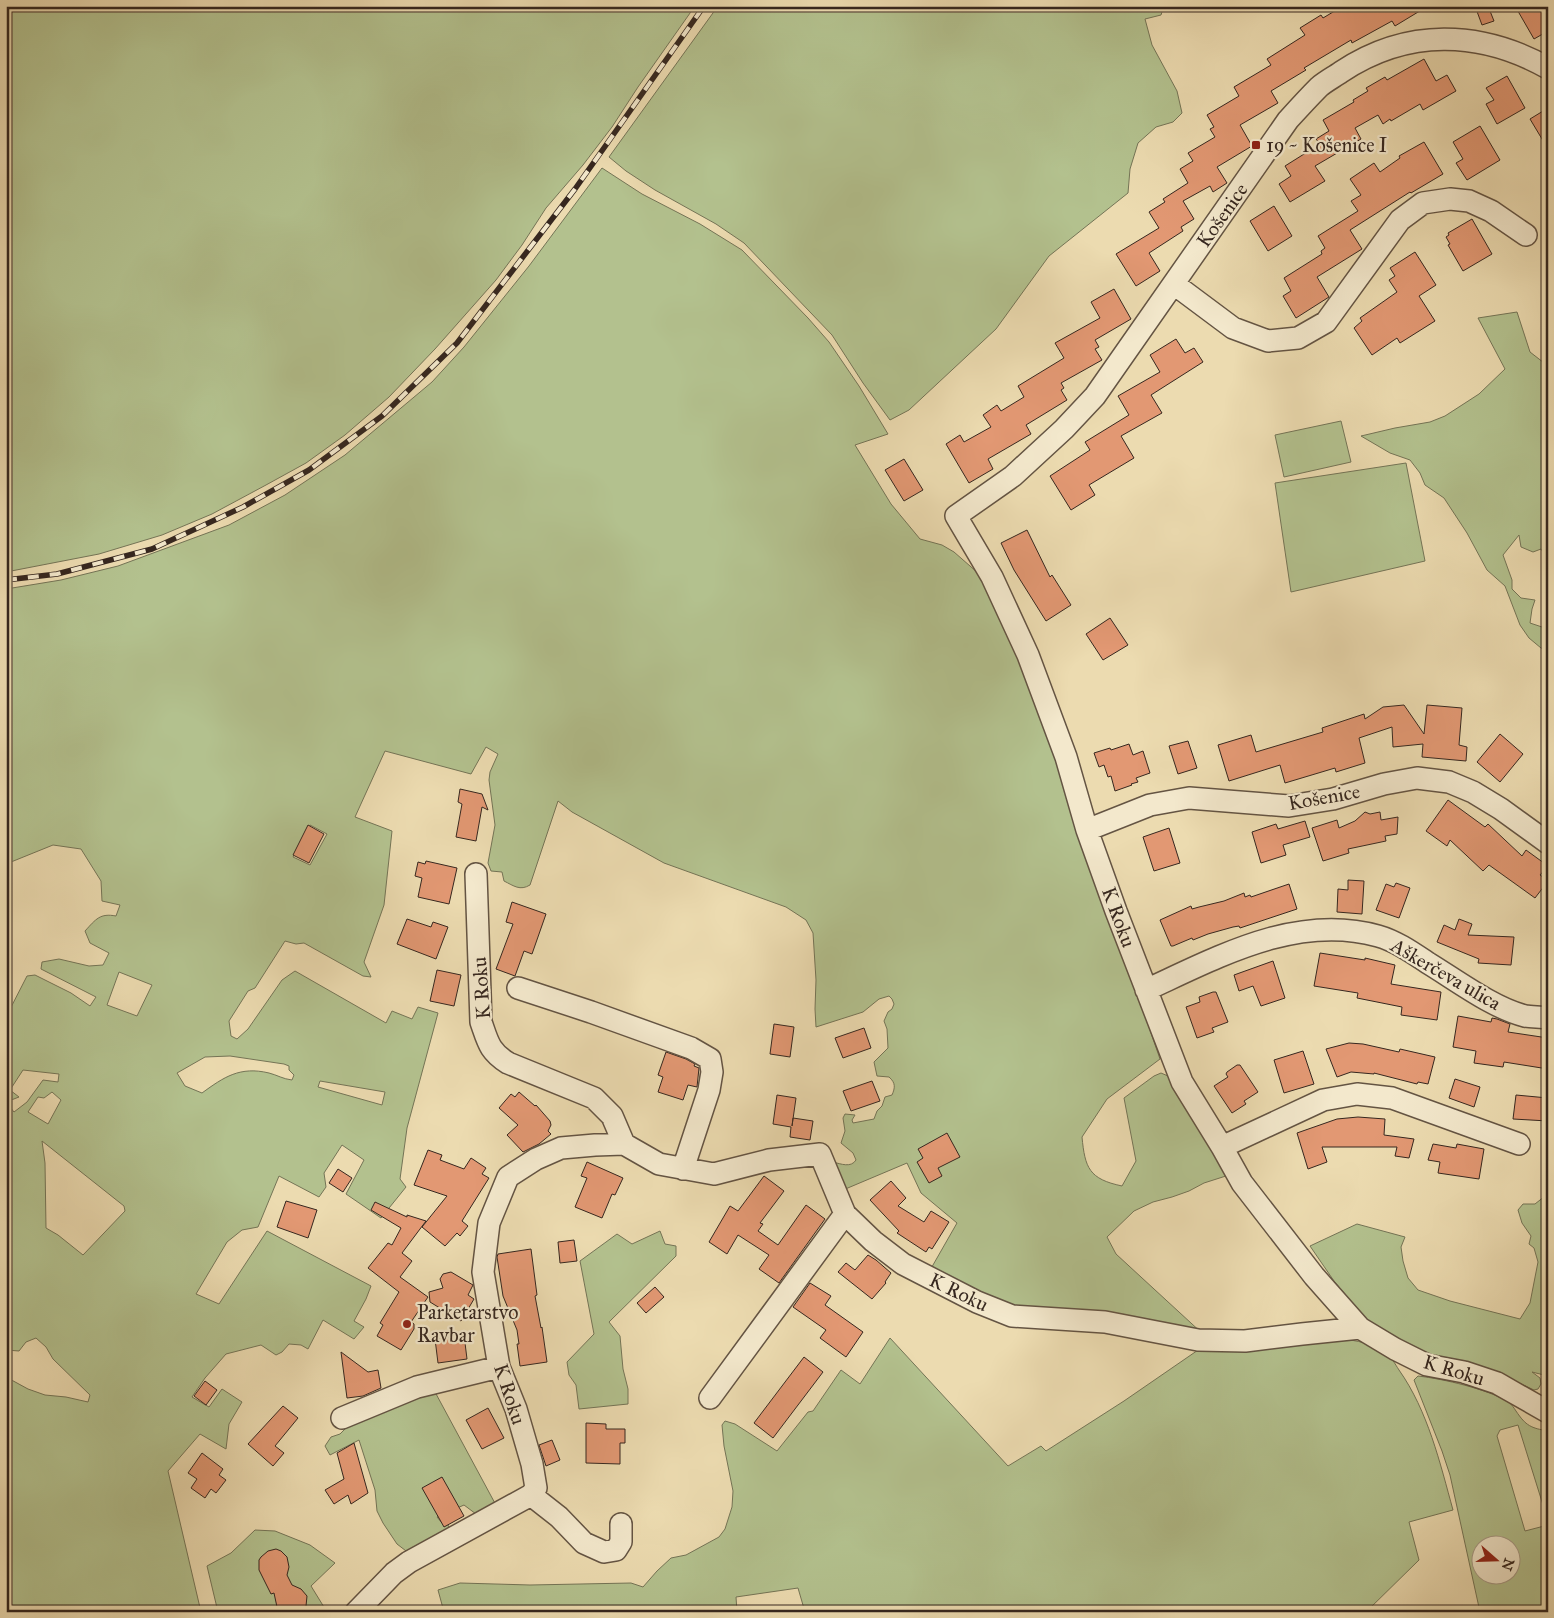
<svg xmlns="http://www.w3.org/2000/svg" width="1554" height="1618" font-family="'IM FELL Great Primer',serif">
<style>
.green{fill:#b3c18e;stroke:#747456;fill-rule:evenodd}
.building{fill:#e29873;stroke:#36271f}
.lines{fill:none;stroke-linecap:round;stroke-linejoin:round}
.minor-casing{stroke:#645443;stroke-width:24}
.minor{stroke:#f3e8cc;stroke-width:21}
.rail-casing{stroke:#36271f;stroke-width:5.5}
.rail{stroke:#f3e8cc;stroke-width:4;stroke-dasharray:11;stroke-linecap:butt}
.poi-dot{fill:#8f2418;stroke:#f3e8cc;stroke-width:2}
.labels{text-anchor:middle;stroke-width:4.5;stroke-linejoin:round;paint-order:stroke}
.poi-label{font-size:20px;fill:#36271f;stroke:#f3e8cc;text-anchor:start}
.street-label{font-size:20px;fill:#36271f;stroke:#f3e8cc}
</style>
<rect width="100%" height="100%" fill="#ecdbb0"/>
<filter id="stains"><feTurbulence type="fractalNoise" baseFrequency=".004" numOctaves="4"/><feColorMatrix values="0 0 0 0 .2 0 0 0 0 .09 0 0 0 0 .02 0 0 0 .5 -.17"/></filter>
<radialGradient id="worn" r=".72"><stop offset=".6" stop-color="#630" stop-opacity="0"/><stop offset="1" stop-color="#630" stop-opacity=".3"/></radialGradient>
<path class="green" d="M6,6H695L638,87L612,127L583,165L546,208L522,245L496,280L435,349L389,397L345,435L306,463L266,485L212,514L162,535L99,554L6,572Z
M718,6H1164L1161,15L1145,19L1152,45L1177,91L1182,113L1173,122L1156,127L1138,143L1130,169L1128,193L1049,256L996,329L909,410L890,420L863,383L832,335L744,243L716,224L655,190L626,171L609,157Z
M602,168L642,194L700,224L742,250L808,318L829,342L859,386L888,434L855,445L891,504L920,539L942,545L954,552L978,573L1003,618L1029,679L1160,1059L1107,1099L1082,1137C1085,1168 1089,1179 1122,1186L1136,1161L1124,1098L1154,1076L1161,1073L1168,1076L1199,1129L1229,1175L1204,1183L1189,1191L1172,1197L1153,1202L1134,1211L1107,1237L1116,1254L1204,1335L1003,1308L929,1272L957,1223L921,1193L907,1163L843,1190L833,1162C841,1164 851,1168 856,1160L853,1153L841,1143L845,1131L843,1118L845,1114L855,1115L852,1120L853,1123L874,1119L877,1111L882,1106L885,1097L892,1095C895,1088 896,1083 889,1077L877,1076L874,1062L888,1048L887,1029L884,1021L888,1012L892,1009L894,1004L892,999L889,996L879,999L863,1012L816,1027L815,1009L816,980L813,933L806,920L786,907L664,863L572,812L558,801L530,885C520,891 514,886 504,881L502,872L491,871L488,863L495,825L489,780L490,772L498,754L486,747L471,774L385,751L355,817L392,831L384,905L364,962L371,977L363,976L304,943L296,944L285,941L255,988L248,991L229,1021L231,1036L237,1039L248,1029L282,980L295,971L386,1023L392,1011L412,1019L418,1007L438,1013L407,1128L400,1179L406,1187L381,1218L346,1194L364,1160L342,1145L324,1173L326,1187L319,1197L279,1176L258,1227L242,1230L227,1242L196,1294L219,1304L267,1231L371,1286L366,1299L354,1321L364,1327L354,1339L323,1320L308,1349L301,1345L289,1344L282,1352L276,1355L261,1345L226,1354L205,1378L192,1397L209,1407L222,1389L242,1402L229,1424L226,1449L200,1434L168,1471L201,1612H6V1377L28,1389L45,1395L66,1397L88,1402L90,1395L53,1359L46,1347L36,1338L26,1342L19,1351L6,1350V1017L27,976L35,975L71,993L90,1006L96,997L41,969L42,962L59,959L89,966L103,965L109,953L90,943L85,931C96,919 100,913 116,916L120,905L102,901L101,881L81,849L53,845L11,862L6,899V589L61,580L118,566L229,525L285,495L345,455L432,382L464,347L529,266ZM310,825L327,834L310,865L293,857ZM119,972L152,985L137,1016L107,1005ZM230,1056L284,1064L289,1066V1070L294,1075L292,1080C283,1079 277,1075 269,1073C240,1066 224,1077 202,1093L185,1086L177,1073L205,1057ZM23,1070L59,1074L58,1082L43,1080L27,1102L14,1112L6,1102L19,1097L10,1090ZM320,1081L385,1092L382,1105L318,1087ZM52,1092L61,1100L48,1124L28,1112L38,1097L44,1098ZM42,1141L124,1206L125,1211L83,1255L58,1235L46,1228L45,1163Z
M1517,312L1530,352L1548,366V568L1545,555L1541,549L1533,552L1521,547L1519,535L1503,555L1512,580V589L1521,598L1535,600L1532,609L1530,623L1548,629V651L1541,648L1529,638L1520,625L1505,586L1487,570L1467,533L1444,498L1425,485L1420,473L1410,460L1390,453L1361,436L1395,428L1430,422L1445,416L1479,394L1505,369L1478,318Z
M1341,421L1351,462L1284,477L1275,435Z
M1406,463L1425,561L1291,592L1275,483Z
M1548,1190V1376L1532,1372L1540,1378L1541,1384L1538,1389L1534,1390L1491,1370L1464,1361L1439,1357L1417,1349L1372,1326L1334,1281L1310,1246L1357,1224L1405,1237L1401,1247L1403,1261L1408,1278L1418,1290L1450,1301L1520,1319L1530,1303L1538,1262L1534,1248L1529,1244L1531,1236L1522,1223L1518,1210L1523,1204H1535L1545,1196Z
M660,1231L665,1244L676,1246V1256L609,1322L620,1336L623,1369L628,1389V1404L579,1409L576,1385L569,1375L567,1362L594,1334L580,1261L617,1234L632,1244Z
M1330,1337C1348,1340 1370,1341 1385,1352C1391,1356 1395,1364 1399,1370C1428,1411 1440,1463 1453,1510L1409,1522L1419,1560L1366,1612H805L798,1588L736,1597L737,1612H444L438,1590L460,1583L530,1585L631,1583L643,1587L657,1571L671,1558L686,1555L719,1537L725,1529L732,1507L733,1491L724,1446L722,1425L725,1421L735,1424L777,1451L808,1412L813,1411L841,1370L860,1384L890,1338L1008,1466L1041,1446L1046,1451L1124,1401L1201,1348Z
M1418,1376C1444,1379 1487,1389 1509,1402C1512,1405 1514,1408 1516,1411C1526,1426 1531,1428 1548,1431V1521L1518,1425L1500,1430L1497,1436L1525,1531L1548,1525V1612H1480L1450,1475L1442,1451L1414,1380ZM1482,1546H1512V1576H1482Z
M435,1392L497,1507L476,1514L464,1505L437,1517L442,1523L448,1525L449,1527L447,1531L410,1554L397,1544L383,1523L377,1511L375,1490L359,1440L330,1455L325,1446L331,1437L340,1434L348,1426L401,1402Z
M255,1530L275,1531L310,1545L335,1563L311,1586L327,1612H218L207,1566L231,1553Z"/>
<path class="building" d="M1343,6H1428L1395,26L1392,21L1352,43L1351,40L1304,68L1306,70L1271,91L1278,103L1240,125L1252,146L1217,167L1227,183L1213,192L1210,186L1183,201L1194,219L1181,227L1183,231L1149,253L1160,271L1136,286L1116,254L1159,228L1149,212L1165,202L1163,199L1188,183L1180,169L1193,161L1188,153L1215,137L1210,129L1214,127L1207,115L1239,96L1234,87L1271,65L1267,59L1305,35L1300,28L1321,15L1323,18Z
M1475,6H1488L1494,21L1482,25Z
M1515,6H1548V31L1534,39Z
M1424,59L1436,81L1447,75L1456,91L1423,110L1420,104L1391,121L1390,119L1383,124L1378,115L1355,128L1361,139L1315,166L1325,181L1290,202L1279,184L1291,176L1285,166L1320,144L1316,139L1329,131L1323,120L1354,102L1353,100L1368,91L1366,88L1385,77L1387,80Z
M1507,76L1525,108L1497,124L1486,104L1494,100L1486,88Z
M1548,108V149L1530,119Z
M1480,126L1500,160L1467,180L1456,163L1463,159L1453,142Z
M1424,142L1443,174L1411,193L1410,192L1350,230L1362,249L1317,277L1329,297L1296,318L1283,296L1291,291L1284,278L1322,254L1321,251L1325,248L1318,236L1358,211L1351,201L1361,195L1350,179L1374,163L1380,172L1400,158L1399,156Z
M1274,206L1292,236L1268,251L1250,221Z
M1472,219L1492,254L1463,271L1448,245L1450,244L1446,237L1449,235L1448,233Z
M1415,252L1436,285L1419,296L1435,321L1400,343L1397,338L1372,355L1354,328L1362,321L1360,318L1397,292L1389,280L1395,276L1390,268Z
M1114,289L1131,319L1095,340L1099,347L1095,349L1102,360L1061,383L1064,388L1061,390L1067,400L1026,425L1031,434L988,459L993,469L969,483L946,444L960,435L964,442L991,427L983,415L997,405L1001,411L1024,397L1018,386L1064,358L1055,343L1100,318L1091,302Z
M1176,339L1185,353L1194,348L1203,362L1151,395L1162,413L1121,436L1134,458L1089,485L1095,495L1071,510L1050,476L1090,450L1085,442L1129,415L1118,396L1160,372L1150,355Z
M904,459L923,490L904,501L885,470Z
M1027,530L1050,577L1052,575L1071,605L1046,621L1014,570L1001,543Z
M1110,618L1128,645L1103,660L1086,634Z
M1404,705L1424,734L1427,705L1462,708L1459,745L1467,747L1466,761L1422,757L1423,744L1393,747L1392,727L1359,738L1365,763L1336,772L1335,768L1285,783L1280,765L1229,781L1218,745L1251,735L1256,752L1323,732L1322,728L1364,714L1365,719L1383,707Z
M1500,734L1523,754L1500,782L1477,762Z
M1188,741L1197,768L1178,774L1169,746Z
M1129,744L1133,755L1143,751L1150,773L1136,778L1138,782L1131,784L1132,785L1115,791L1111,776L1108,777L1104,765L1099,767L1094,753L1110,748L1111,750Z
M460,789L482,794L488,810L482,807L476,841L456,837L462,804L458,802Z
M1448,800L1485,827L1488,824L1522,856L1526,850L1548,866L1540,875L1548,881L1535,898L1489,865L1483,871L1450,840L1447,846L1426,831Z
M1365,812L1370,814L1380,812L1381,820L1398,817L1397,834L1385,836L1386,841L1348,849L1349,853L1323,861L1312,828L1337,820L1339,828L1355,821Z
M1305,821L1310,837L1283,845L1286,855L1261,863L1252,832L1276,824L1278,829Z
M308,825L324,834L309,863L293,855Z
M1169,828L1180,863L1154,871L1143,837Z
M426,861L457,868L449,904L418,897L422,878L415,876L418,862L425,864Z
M1348,880L1364,881L1362,914L1337,912L1338,889L1348,890Z
M1396,883L1410,888L1399,918L1376,910L1386,884L1394,887Z
M1289,884L1297,909L1240,928L1239,926L1233,927L1208,934L1193,940L1192,938L1173,946H1171L1160,920L1191,906L1192,909L1199,907L1224,901L1244,893L1245,897L1250,895L1251,897Z
M512,902L546,914L532,954L524,951L515,976L496,969L513,924L506,922Z
M407,919L431,927L433,922L448,927L436,959L397,944Z
M1459,919L1472,924L1468,935L1514,937L1511,965L1478,963L1479,959L1437,942L1444,925L1455,930Z
M1320,953L1365,960V958L1395,965L1391,984L1441,992L1437,1020L1401,1015L1402,1007L1357,998L1358,993L1314,986Z
M1273,961L1285,998L1261,1006L1253,986L1239,991L1234,975Z
M437,970L461,975L454,1006L430,1001Z
M1213,992H1216L1228,1022L1212,1028L1214,1032L1197,1038L1186,1007L1200,1002L1199,997Z
M1458,1016L1491,1022L1492,1018L1497,1019L1510,1024L1508,1032L1548,1038V1069L1504,1062L1503,1067L1474,1063L1476,1051L1453,1047Z
M774,1024L794,1027L790,1057L770,1054Z
M864,1028L871,1048L843,1058L835,1038Z
M1349,1043L1363,1044L1399,1052L1400,1049L1435,1057L1428,1084L1418,1082L1417,1084L1374,1073V1074L1351,1072L1337,1077L1326,1049Z
M1303,1051L1314,1084L1284,1093L1274,1060Z
M666,1052L686,1059L695,1064L694,1066L699,1068L697,1087L688,1085L683,1100L658,1092L663,1077L658,1075Z
M1237,1065H1240L1258,1092L1244,1101L1246,1104L1232,1113L1214,1086L1228,1077L1226,1074L1227,1072Z
M1455,1079L1480,1087L1474,1107L1449,1098Z
M872,1081L880,1101L851,1111L843,1091Z
M519,1092L535,1106L536,1105L550,1121L551,1125L548,1131L551,1134L539,1144L523,1152L507,1135L518,1125L499,1108L511,1094L515,1097Z
M777,1095L796,1098L792,1126L793,1118L813,1121L810,1140L790,1137L791,1127L773,1124Z
M1516,1095L1548,1098V1121L1513,1119Z
M1358,1117L1385,1119L1384,1135L1414,1139L1409,1158L1395,1156L1397,1147H1322L1327,1162L1308,1169L1297,1133L1337,1119Z
M947,1133L960,1157L938,1168L942,1176L929,1183L917,1162L923,1158L918,1149Z
M1433,1144L1456,1148L1457,1144L1484,1149L1479,1179L1438,1173L1440,1162L1428,1160Z
M428,1150L442,1155L440,1160L464,1169L471,1158L486,1168L482,1174L489,1178L462,1221L468,1226L460,1236L457,1233L445,1246L422,1227L447,1196L414,1185Z
M587,1162L623,1178L615,1195L612,1194L602,1218L575,1207L587,1178L581,1176Z
M338,1169L352,1178L343,1192L329,1183Z
M764,1176L784,1191L760,1223L763,1224L758,1231L778,1245L806,1205L825,1219L779,1283L759,1269L769,1255L738,1235L727,1254L709,1242L730,1206L738,1211Z
M891,1181L906,1198L898,1206L924,1222L931,1211L949,1222L932,1249L929,1247L926,1252L897,1233L899,1231L870,1200Z
M286,1201L317,1210L308,1238L277,1227Z
M375,1202L407,1217V1215L426,1221L402,1253L412,1261L400,1277L428,1297L411,1322L414,1324V1329L401,1350L377,1336L383,1325L380,1323L399,1292L368,1268L388,1243L392,1245L401,1228L371,1210Z
M574,1240L577,1261L560,1263L558,1242Z
M531,1249L537,1295L535,1296L541,1328L542,1327L547,1362L520,1366L517,1344H519L517,1330L503,1296L497,1257L498,1254Z
M868,1255L876,1260L891,1273L885,1282L886,1283L872,1299L838,1272L846,1263L855,1270Z
M451,1272L473,1285L468,1295L474,1299L461,1321L430,1302L429,1292L443,1288L440,1279L443,1274Z
M810,1283L831,1296L825,1305L863,1332L846,1357L820,1338L826,1330L793,1307Z
M655,1287L664,1297L646,1313L637,1303Z
M464,1335L467,1359L438,1363L435,1339Z
M341,1352L368,1372L378,1370L381,1388L363,1396L347,1398Z
M804,1357L823,1372L773,1438L754,1423Z
M205,1381L217,1390L206,1405L194,1396Z
M283,1406L298,1418L275,1446L284,1453L273,1466L248,1444Z
M488,1408L504,1438L482,1449L466,1420Z
M586,1423L606,1424V1429H625V1443H620V1464L586,1463Z
M552,1440L560,1460L546,1466L539,1445Z
M354,1443L368,1493L351,1504L348,1495L334,1504L325,1490L344,1479L337,1453Z
M202,1453L223,1469L219,1475L226,1480L216,1493L211,1489L205,1498L191,1488L197,1479L188,1473Z
M442,1477L464,1516L444,1527L422,1488Z
M276,1549L281,1551L287,1557L289,1567L287,1575L292,1585L301,1589L307,1596L306,1606L303,1612H280L277,1607L274,1593L271,1594L259,1570V1560L261,1557L268,1551Z"/>
<g class="lines">
<g class="minor-casing">
<path id="minor" d="M1174,284L1233,328L1268,341L1298,338L1326,322L1400,220L1423,203L1450,199L1469,201L1491,211L1526,235
M1087,830L1150,805L1189,798L1289,806L1333,799L1384,784L1417,778L1449,782L1473,792L1501,809L1548,843
M476,874L481,1022C488,1042 489,1051 508,1063L594,1098L612,1116L624,1144
M518,988L591,1012L691,1048L710,1059L712,1072L709,1090L683,1169
M1146,990C1218,957 1297,913 1378,936C1396,941 1413,953 1428,963C1456,980 1493,1008 1525,1016C1532,1017 1540,1017 1548,1018
M1222,1147L1323,1100L1357,1094L1392,1098L1519,1144
M1360,1328L1395,1349L1427,1365L1464,1372L1497,1383L1548,1412
M710,1398L845,1214
M342,1418L417,1387L499,1367
M531,1495L559,1517L584,1543L604,1552L616,1550L621,1542V1524
M356,1612L394,1573L409,1562L531,1495L536,1488L532,1464L516,1409L499,1367L483,1272L489,1223L508,1177L536,1159L561,1148L595,1145L624,1144L659,1164L714,1174L769,1160L820,1154L845,1214L873,1241L903,1264L977,1302L1012,1316L1105,1322L1198,1340L1245,1341L1302,1334L1360,1328L1314,1276L1242,1183L1222,1147L1182,1082L1116,911L1087,830L1066,757L1028,655L992,577L956,516L1013,476L1064,429L1095,396L1288,120C1298,109 1308,98 1319,87C1326,81 1334,77 1341,72C1407,28 1480,30 1548,68"/>
</g>
<use href="#minor" class="minor"/>
<g class="rail-casing">
<path id="rail" d="M6,580L57,574L152,549L243,507L309,470L382,416L457,343L575,189L704,6"/>
</g>
<use href="#rail" class="rail"/>
</g>
<g class="poi-dot">
<rect x="1251" y="140" width="10" height="10" rx="2.5"/>
<circle cx="407" cy="1324" r="5"/>
</g>
<g class="labels">
<g class="poi-label">
<text x="1266" y="152">19 ~ Košenice I</text>
<text x="417" y="1319">Parketarstvo<tspan x="417" dy="23">Ravbar</tspan></text>
</g>
<g class="street-label">
<text transform="translate(1222 215) rotate(-55)" y="7">Košenice</text>
<text transform="translate(1324 797) rotate(-10)" y="7">Košenice</text>
<text transform="translate(1119 917) rotate(70)" y="7">K Roku</text>
<text transform="translate(1446 974) rotate(30)" y="7">Aškerčeva ulica</text>
<text transform="translate(481 988) rotate(-94)" y="7">K Roku</text>
<text transform="translate(959 1292) rotate(26)" y="7">K Roku</text>
<text transform="translate(1454 1370) rotate(17)" y="7">K Roku</text>
<text transform="translate(510 1394) rotate(72)" y="7">K Roku</text>
</g>
</g>
<rect width="1554" height="1618" fill="none" stroke="#ecdbb0" stroke-width="25"/>
<rect x="8" y="8" width="1539" height="1603" fill="none" stroke="#36271f" stroke-width="2.5"/>
<rect x="12" y="12" width="1529" height="1593" fill="none" stroke="#36271f"/>
<g transform="translate(1496 1560) rotate(110)"><circle r="24" fill="#f3e8cc" stroke="#a79b87"/>
<path d="M0-4L9 19L0 12L-9 19Z" fill="#8f2418"/>
<text y="-8" font-size="14" font-weight="bold" text-anchor="middle" fill="#36271f">N</text>
</g>
<rect width="100%" height="100%" filter="url(#stains)"/>
<rect width="100%" height="100%" fill="url(#worn)"/>
</svg>
